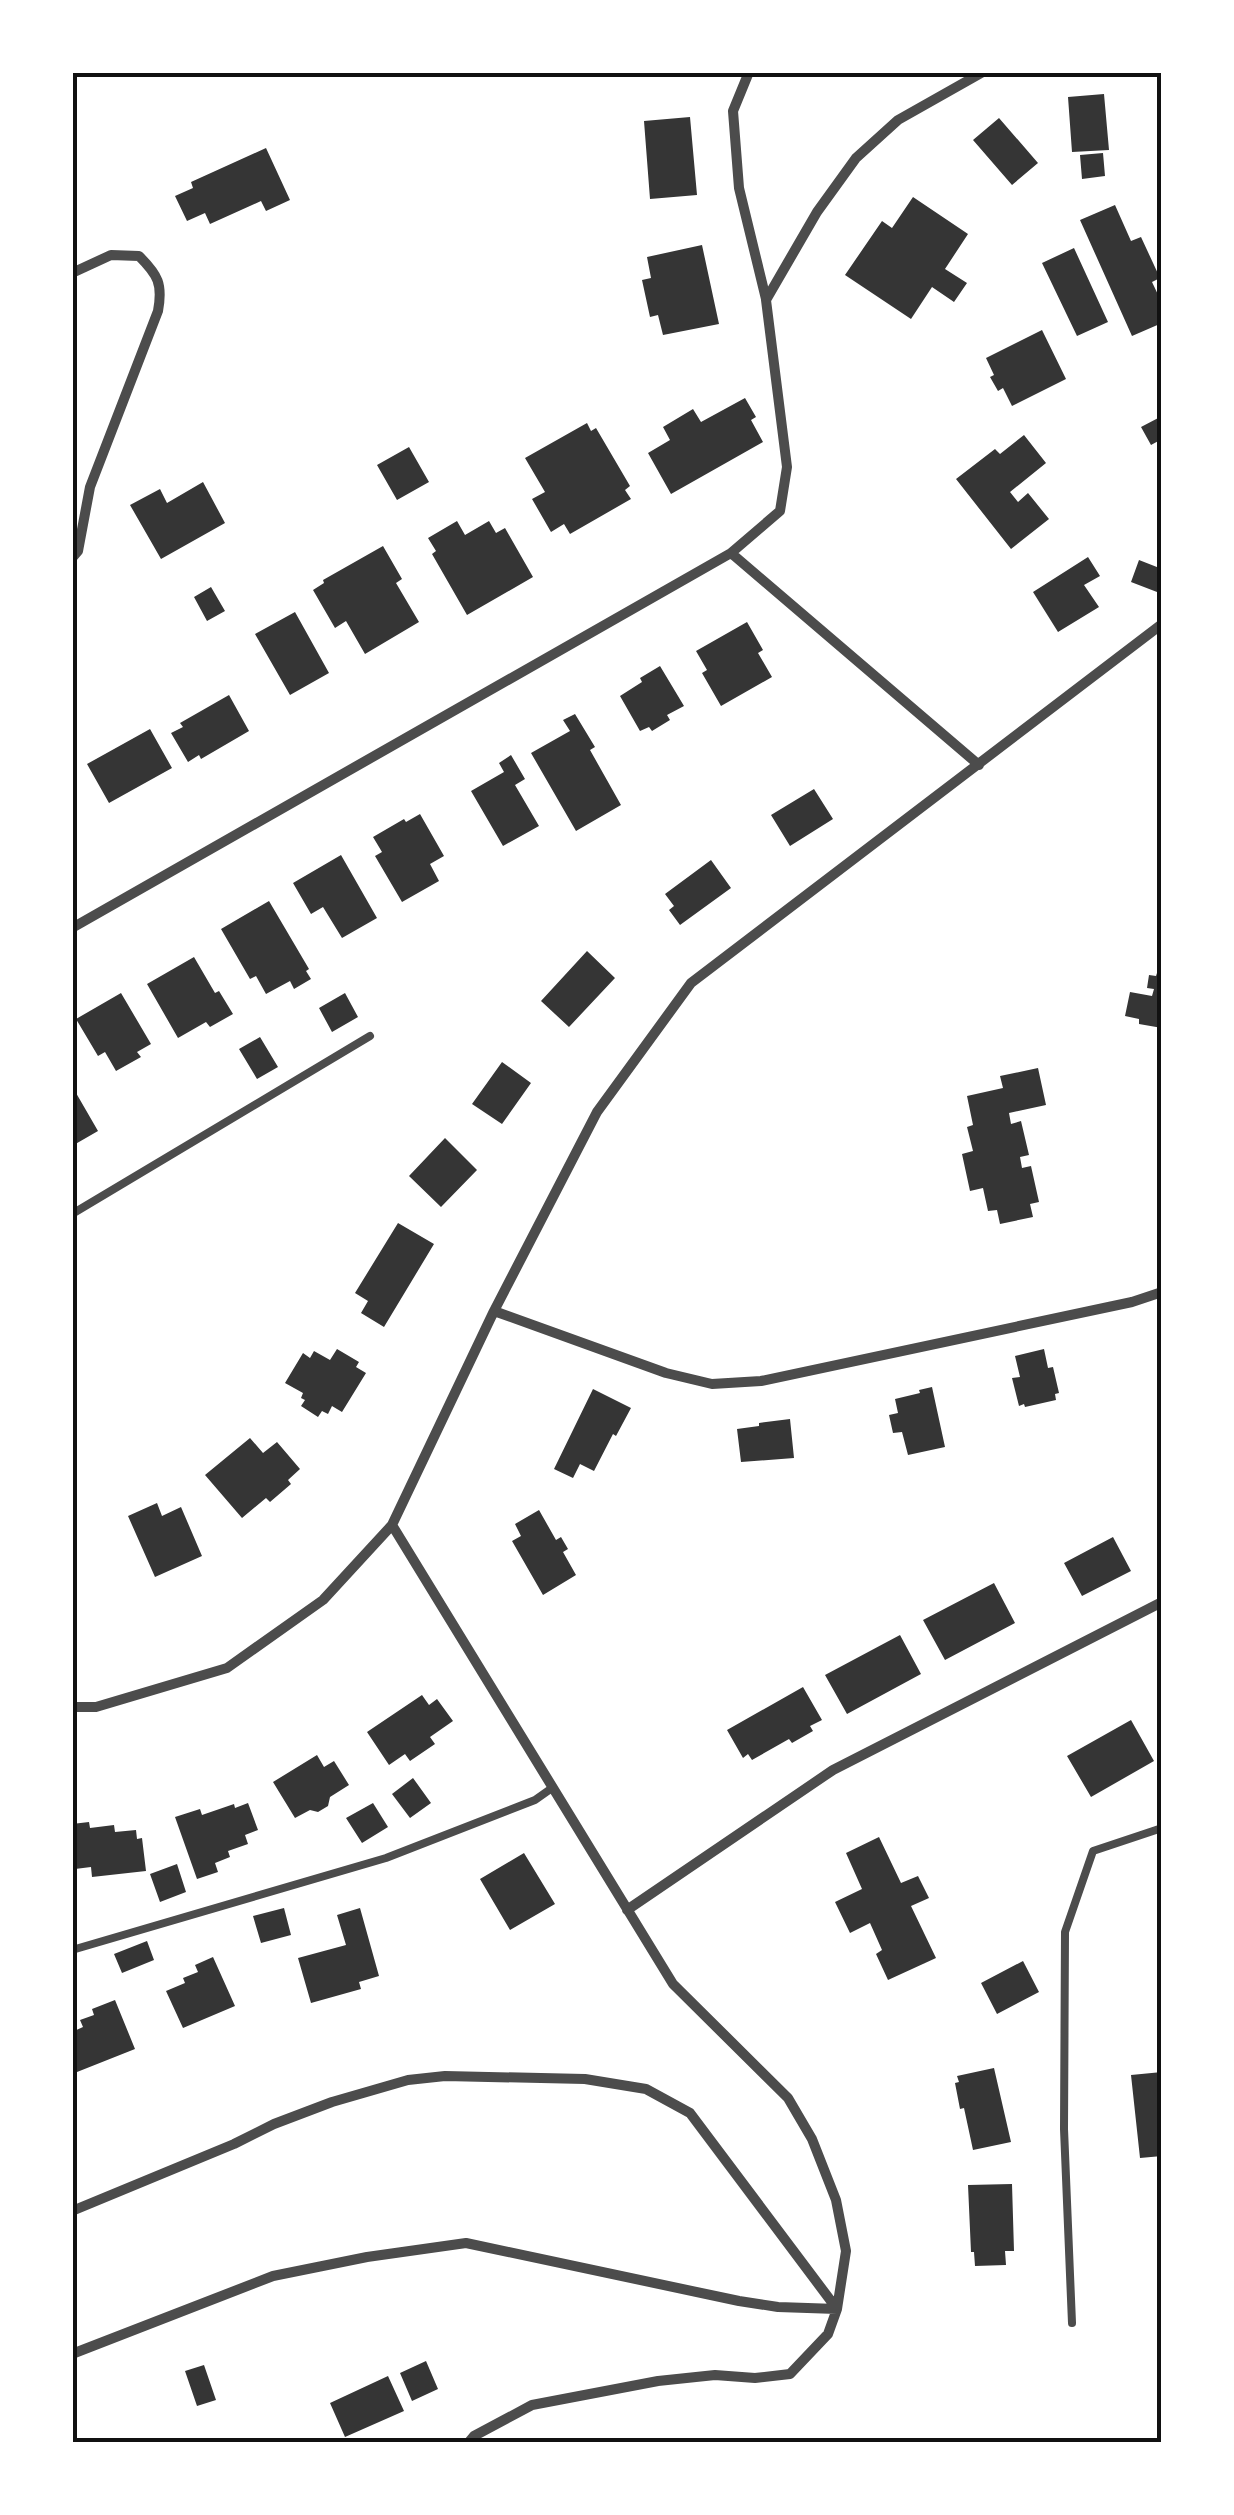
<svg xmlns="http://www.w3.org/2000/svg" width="1234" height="2515" font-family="Inter,sans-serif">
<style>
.building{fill:#353535}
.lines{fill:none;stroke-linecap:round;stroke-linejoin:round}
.service{stroke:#4c4c4c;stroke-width:8}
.minor{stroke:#4c4c4c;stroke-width:10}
.neatline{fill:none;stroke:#111;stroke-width:4}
</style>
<rect width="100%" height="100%" fill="#fff"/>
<path class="building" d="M1104,94L1109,150L1072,152L1068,97Z
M690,117L697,195L650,199L644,121Z
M999,118L1038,163L1012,185L973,140Z
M266,148L290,200L266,211L261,201L210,224L205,213L187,221L175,196L193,188L191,182Z
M1103,153L1105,176L1082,179L1080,155Z
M913,197L968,234L945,269L967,283L954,302L932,287L911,319L845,275L882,221L892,228Z
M1115,205L1131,241L1141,237L1160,278L1152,282L1162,303V323L1132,336L1080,220Z
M702,245L719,324L663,335L658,315L650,317L642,280L651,278L647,257Z
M1074,248L1108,322L1077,336L1042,263Z
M1042,330L1066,379L1012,406L1003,388L998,391L990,377L994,375L986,358Z
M745,398L756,417L751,420L763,442L671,494L648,453L670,440L663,427L693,409L701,422Z
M1162,416V439L1151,445L1141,427Z
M587,423L591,431L596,428L630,486L625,490L631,499L570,534L564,524L551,532L532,499L545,492L525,458Z
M1024,435L1046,463L1010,492L1018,502L1028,493L1049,519L1011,549L956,479L995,449L1000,454Z
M409,447L429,482L397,500L377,465Z
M203,482L225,523L161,559L130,505L160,489L167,503Z
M457,521L465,535L489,521L496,533L505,528L533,577L467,615L432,554L436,551L428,538Z
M383,546L402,579L396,583L419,622L365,654L346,621L335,628L313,590L324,583L323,580Z
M1088,557L1100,576L1084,585L1099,607L1058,632L1033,592Z
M1139,560L1162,569V582L1157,592L1131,582Z
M211,587L225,611L207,621L194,597Z
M295,612L329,673L290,695L255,634Z
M747,622L763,650L758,653L772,677L721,706L702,673L707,670L696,651Z
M660,666L684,706L667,715L670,720L652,731L649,727L640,731L620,696L642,682L640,678Z
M229,695L249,731L201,759L199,755L188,762L171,733L183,727L180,723Z
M575,714L595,747L590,750L621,805L576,831L531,753L570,731L563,720Z
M150,729L172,768L109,803L87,764Z
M511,755L525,779L515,785L539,826L503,846L471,791L504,772L499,763Z
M814,789L833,819L790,846L771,815Z
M420,814L444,856L430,864L439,881L402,902L375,856L382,852L373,837L404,819L406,822Z
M341,855L377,918L342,938L323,907L311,914L293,883Z
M711,860L731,888L680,925L669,910L674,906L665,894Z
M269,901L309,969L306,971L311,979L294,989L290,981L266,994L256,976L250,979L221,929Z
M587,951L615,978L569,1027L541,1001Z
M194,957L215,993L219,991L233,1014L210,1027L206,1022L178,1038L147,984Z
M1157,973L1162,974V1028L1139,1024V1019L1125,1016L1130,992L1152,996L1154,989L1147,988L1149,975L1156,976Z
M121,993L151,1044L137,1052L141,1057L116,1071L105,1052L98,1056L76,1019Z
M345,993L358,1017L332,1032L319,1008Z
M260,1037L278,1067L257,1079L239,1049Z
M502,1062L531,1083L502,1124L472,1104Z
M1038,1068L1046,1105L1009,1113L1011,1124L1021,1121L1029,1155L1020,1157L1022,1168L1031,1166L1039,1202L1030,1204L1033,1217L1000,1224L997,1210L988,1211L983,1188L970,1191L962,1154L973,1151L967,1127L973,1125L967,1096L1003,1088L1000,1076Z
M72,1086L98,1131L72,1146Z
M445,1138L477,1170L441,1207L409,1176Z
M398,1223L434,1244L384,1327L361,1313L368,1301L355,1293Z
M337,1349L359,1362L356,1367L366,1373L342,1412L332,1406L328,1414L322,1411L318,1417L301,1406L305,1400L301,1398L303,1393L285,1383L303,1353L310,1358L314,1351L330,1360Z
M1044,1349L1048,1368L1053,1367L1059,1393L1055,1394L1056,1400L1025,1407L1024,1404L1019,1406L1012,1378L1020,1377L1015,1356Z
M932,1387L945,1447L908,1455L902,1432L893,1433L889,1415L898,1413L895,1399L920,1393L919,1390Z
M593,1389L631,1408L616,1436L613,1434L594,1471L580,1464L573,1478L554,1469Z
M790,1419L794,1458L741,1462L737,1429L759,1426V1423Z
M250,1438L263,1453L277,1442L300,1469L288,1480L291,1484L270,1502L266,1498L242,1518L205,1475Z
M157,1503L162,1516L181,1507L202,1556L155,1577L128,1516Z
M539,1510L556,1540L561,1537L568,1549L563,1552L576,1575L543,1595L512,1541L521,1536L515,1524Z
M1113,1537L1131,1571L1082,1596L1064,1563Z
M994,1583L1015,1623L945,1660L923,1620Z
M900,1635L921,1674L847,1714L825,1675Z
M803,1687L822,1720L810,1726L813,1731L792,1743L789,1739L752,1760L748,1754L743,1758L727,1730Z
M422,1695L429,1705L437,1699L453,1721L430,1737L435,1744L410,1761L405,1754L389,1765L367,1732Z
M1131,1720L1154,1761L1091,1797L1067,1756Z
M317,1755L324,1767L334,1761L349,1785L330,1797L328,1806L318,1812L310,1810L295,1818L273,1782Z
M413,1778L431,1803L410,1818L392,1794Z
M248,1803L258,1830L245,1835L248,1844L228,1851L230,1857L215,1863L218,1872L197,1879L175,1817L200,1809L202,1815L234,1804L235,1808Z
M373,1803L388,1827L362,1843L346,1818Z
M89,1822L90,1828L114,1825L115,1832L136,1830L137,1839L142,1838L146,1871L92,1877L91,1867L75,1869L72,1824Z
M879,1837L901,1883L918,1876L929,1898L911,1906L936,1958L888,1980L876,1954L882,1950L870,1923L850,1933L835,1902L862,1889L846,1853Z
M524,1853L555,1904L510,1930L480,1879Z
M177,1864L186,1892L160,1902L150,1874Z
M284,1908L291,1935L261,1943L253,1916Z
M360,1908L379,1976L359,1982L361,1989L311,2003L298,1958L346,1945L337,1915Z
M147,1941L154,1960L122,1973L114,1954Z
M213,1957L235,2006L183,2028L166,1991L185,1983L183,1978L198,1972L195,1965Z
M1023,1961L1039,1992L997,2014L981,1983Z
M115,2000L135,2049L72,2074V2032L83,2027L80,2020L94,2015L92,2009Z
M994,2068L1011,2142L973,2150L964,2108L960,2109L955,2083L959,2082L957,2076Z
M1162,2072V2156L1140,2158L1131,2075Z
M1012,2184L1014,2251H1005L1006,2265L975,2266L974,2252H971L968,2185Z
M426,2361L438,2389L412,2401L400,2373Z
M204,2365L216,2400L197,2406L185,2371Z
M388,2376L404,2411L345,2437L330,2403Z"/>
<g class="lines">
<path class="service" d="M72,1214L370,1036
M72,1950L386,1858L535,1800L552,1788
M1072,2323L1064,2129L1065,1932L1093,1851L1162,1828"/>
<path class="minor" d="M749,72L733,111L739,188L766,299
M72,273L111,255L139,256C158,275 163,284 158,311L90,487L78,551L72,558
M731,553L979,765
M72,928L731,553L780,511L787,467L766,300L817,212L856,158L898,120L983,72
M494,1311L666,1373L712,1384L761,1381L1132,1302L1162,1292
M392,1525L673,1984L788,2098L812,2139L836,2200L846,2251L837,2309L828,2334L790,2374L755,2378L715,2375L658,2381L532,2405L474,2436L469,2442
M72,1707H96L227,1668L323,1600L392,1525L494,1311L597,1112L691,983L1162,624
M627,1910L833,1770L1162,1602
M72,2211L234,2144L274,2124L332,2102L408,2080L445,2076L585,2079L646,2089L690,2113L837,2309
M72,2354L273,2276L367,2257L466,2243L739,2301L778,2307L837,2309"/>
</g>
<rect width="1234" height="2515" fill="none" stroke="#ffffff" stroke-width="150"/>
<rect x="75" y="75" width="1084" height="2365" class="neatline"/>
</svg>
